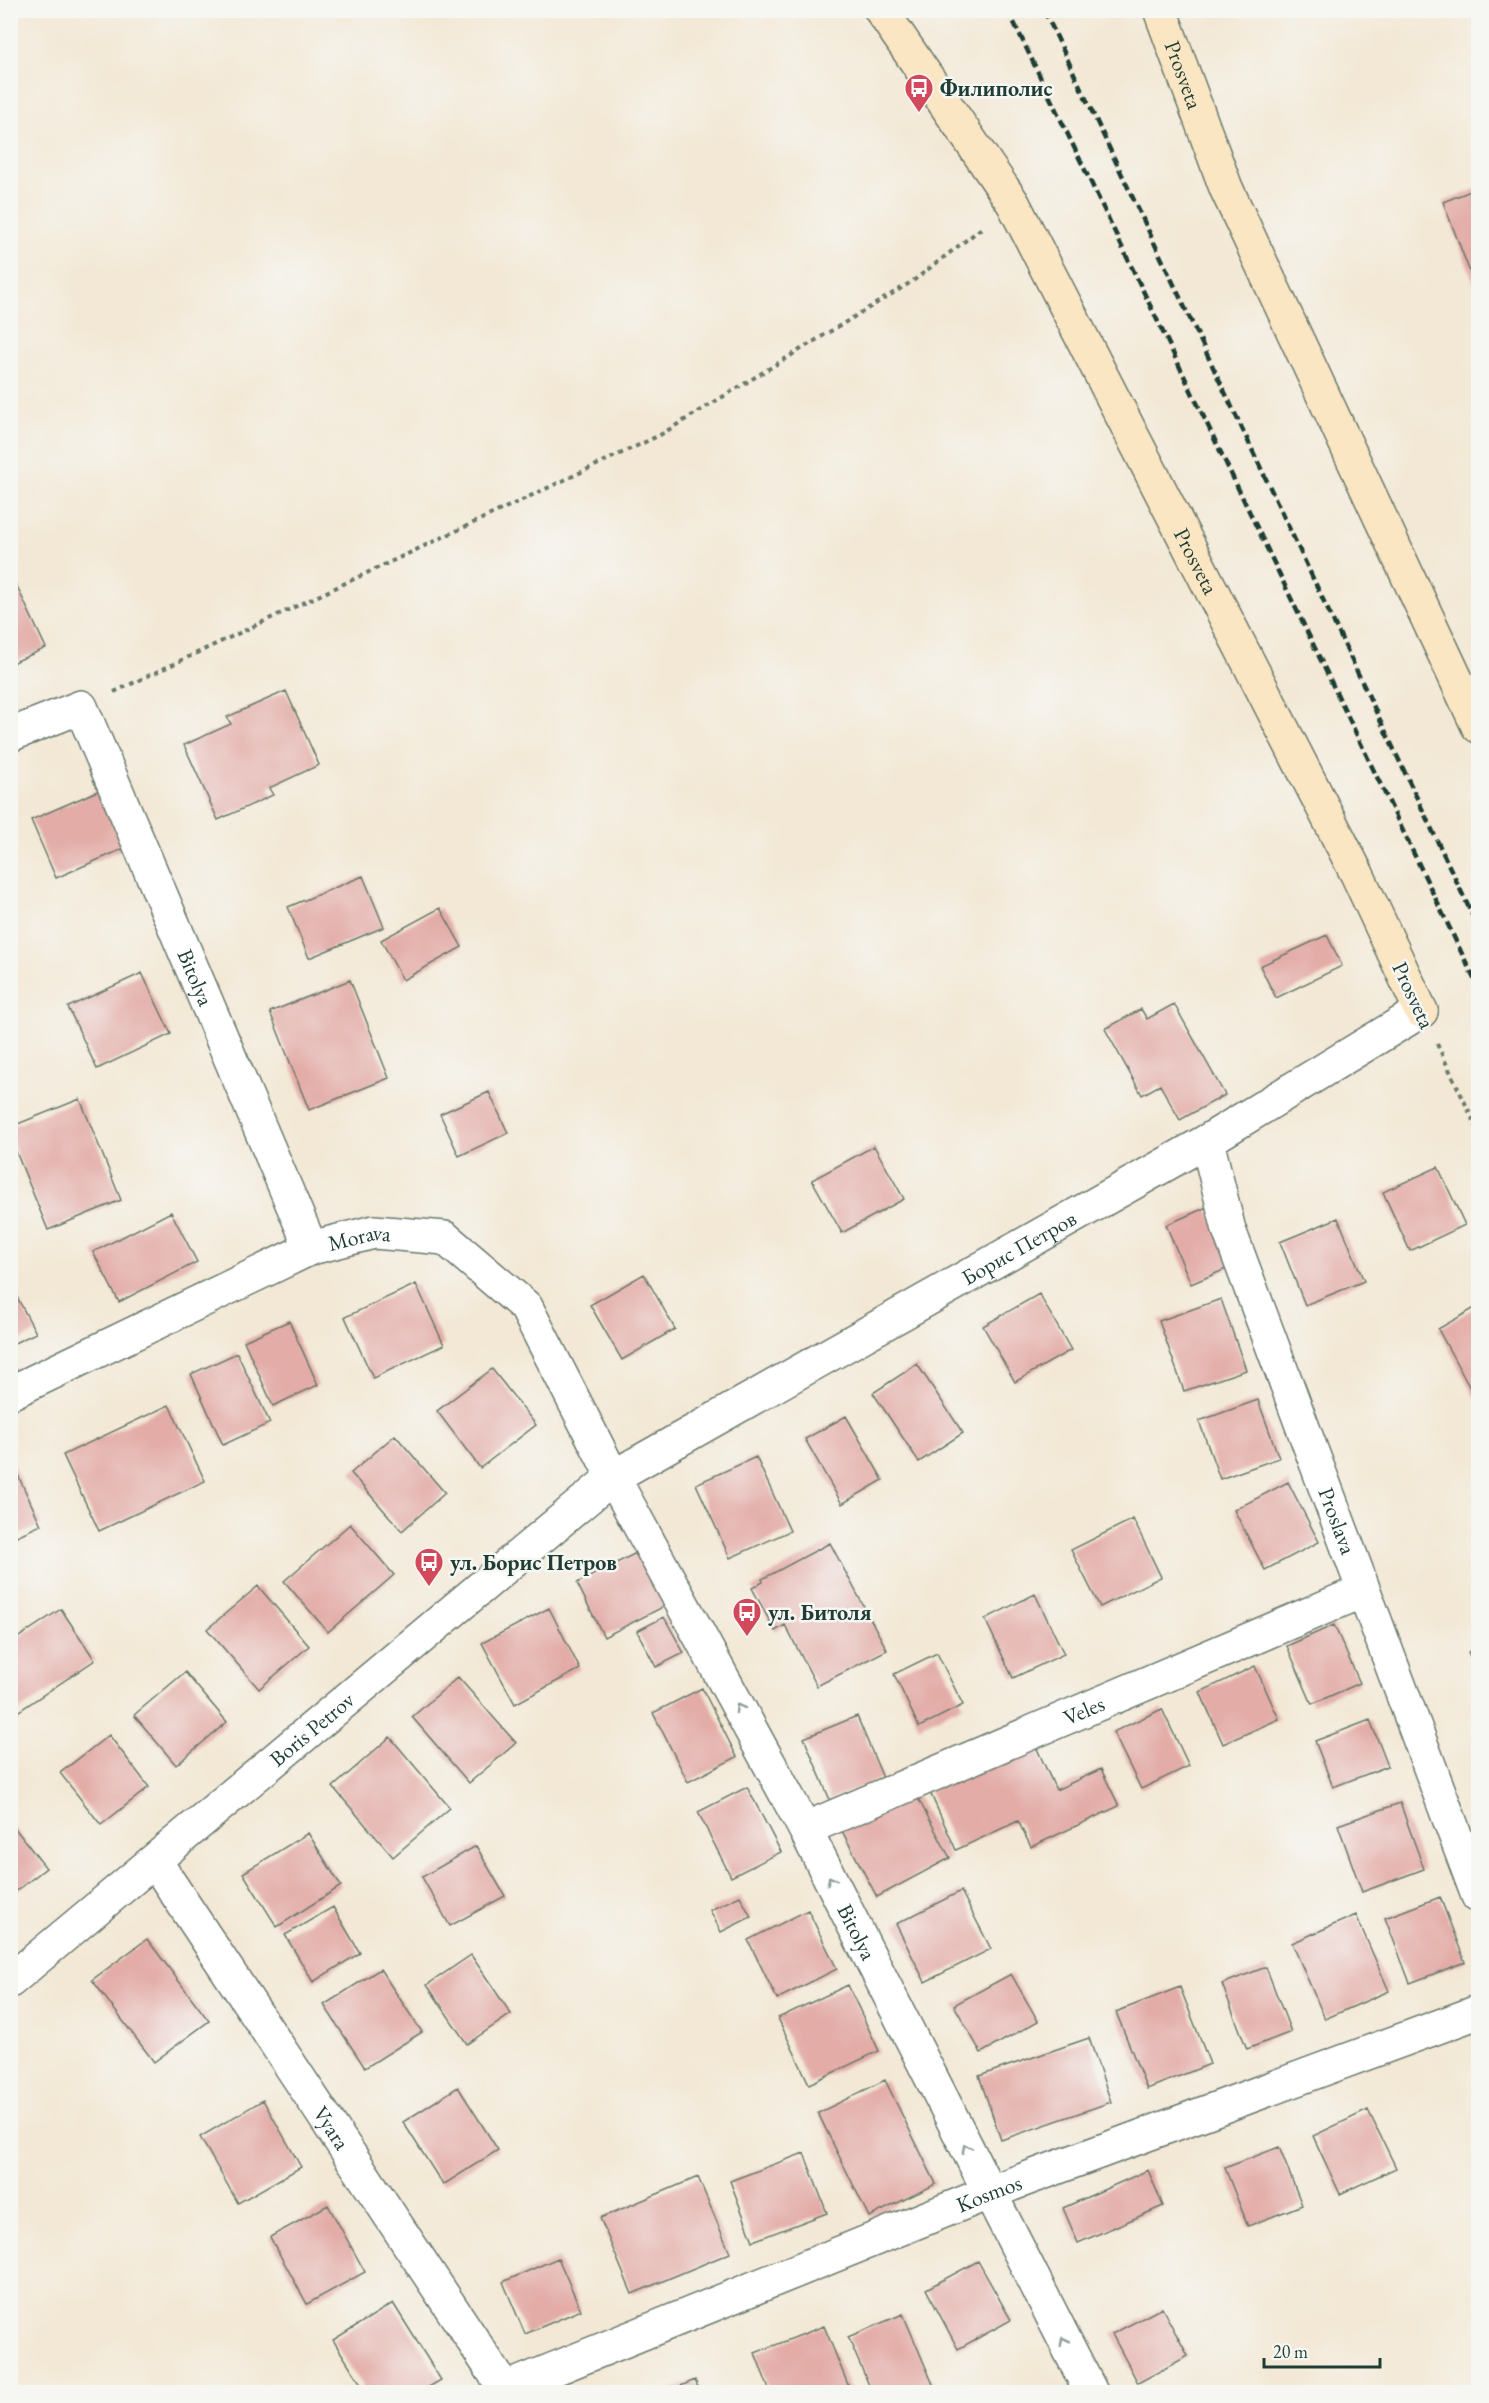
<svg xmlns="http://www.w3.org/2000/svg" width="1489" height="2403" font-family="'EB Garamond',serif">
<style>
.building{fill:#e3aca7}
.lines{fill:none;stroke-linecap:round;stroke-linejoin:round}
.street-casing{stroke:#69796c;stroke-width:36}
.secondary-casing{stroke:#69796c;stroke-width:36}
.path{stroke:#69796c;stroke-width:4;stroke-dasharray:4.5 4.5;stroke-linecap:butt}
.street{stroke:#fff;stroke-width:33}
.secondary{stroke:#fbe6c3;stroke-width:33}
.rail{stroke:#1f3d34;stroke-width:4.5;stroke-dasharray:9 4.5;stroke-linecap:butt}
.oneway{stroke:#8f9e9a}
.labels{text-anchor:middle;stroke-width:5;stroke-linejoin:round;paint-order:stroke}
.street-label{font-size:22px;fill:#1f3d34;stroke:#f6f6f2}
.poi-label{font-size:22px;font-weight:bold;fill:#1f3d34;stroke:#f6f6f2;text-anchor:start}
</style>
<rect width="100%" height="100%" fill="#f6f6f2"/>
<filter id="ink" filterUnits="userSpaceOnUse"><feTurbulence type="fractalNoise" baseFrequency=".0167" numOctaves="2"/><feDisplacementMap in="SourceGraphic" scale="12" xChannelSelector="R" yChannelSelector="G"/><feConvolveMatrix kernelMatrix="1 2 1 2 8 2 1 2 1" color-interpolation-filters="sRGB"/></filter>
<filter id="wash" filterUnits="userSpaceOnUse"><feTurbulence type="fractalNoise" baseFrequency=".008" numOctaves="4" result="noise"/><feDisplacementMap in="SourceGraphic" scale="24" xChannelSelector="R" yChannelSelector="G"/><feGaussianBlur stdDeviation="1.35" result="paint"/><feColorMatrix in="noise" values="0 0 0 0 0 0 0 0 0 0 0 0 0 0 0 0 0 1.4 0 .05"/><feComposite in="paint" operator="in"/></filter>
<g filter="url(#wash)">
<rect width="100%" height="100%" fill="#f3e8d5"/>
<g id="blocks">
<path class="building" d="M1478,188V293L1443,202Z
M13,578L46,648L10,664V580Z
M286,691L319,765L269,788L273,795L218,820L184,745L231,724L227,717Z
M100,790L125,848L56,878L31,820Z
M363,876L384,927L309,958L288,907Z
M440,908L462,947L403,980L381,940Z
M1327,935L1342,966L1276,998L1260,966Z
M142,973L171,1034L97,1069L68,1007Z
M350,980L389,1078L309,1110L270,1012Z
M1174,1004L1225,1095L1180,1120L1160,1085L1142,1095L1105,1029L1141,1009L1147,1019Z
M489,1092L508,1133L459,1156L440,1114Z
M80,1099L121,1200L48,1230L10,1137V1127Z
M874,1146L904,1199L842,1233L812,1180Z
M1438,1167L1465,1225L1410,1251L1383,1192Z
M1207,1207L1233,1266L1191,1284L1166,1225Z
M171,1212L197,1262L119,1302L93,1252Z
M1338,1218L1364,1281L1305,1305L1280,1242Z
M644,1274L675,1329L622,1360L590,1305Z
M10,1284L36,1333L10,1345Z
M416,1284L444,1345L373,1378L345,1317Z
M1039,1294L1071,1350L1015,1382L983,1326Z
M1221,1299L1246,1370L1184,1391L1159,1321Z
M1478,1306V1403L1438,1329Z
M289,1321L318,1385L273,1406L244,1341Z
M237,1353L270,1423L223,1445L191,1374Z
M917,1364L963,1433L919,1462L873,1393Z
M492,1369L536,1425L480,1468L437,1411Z
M1258,1400L1279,1458L1220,1479L1199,1421Z
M169,1405L205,1481L99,1531L63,1455Z
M846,1416L883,1480L842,1504L805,1439Z
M395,1435L445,1493L402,1531L351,1473Z
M756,1457L790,1531L730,1558L696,1484Z
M10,1458L41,1525L10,1539Z
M1288,1482L1319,1542L1265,1570L1234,1510Z
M1133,1519L1161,1577L1100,1607L1071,1550Z
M350,1524L394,1575L328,1632L284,1581Z
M830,1543L887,1650L817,1686L785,1625L775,1631L752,1588L763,1582L762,1579Z
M638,1552L665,1606L604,1637L577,1583Z
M258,1586L309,1646L259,1689L207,1629Z
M1035,1594L1064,1654L1013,1678L985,1619Z
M549,1608L580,1669L515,1704L482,1643Z
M61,1609L95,1660L10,1717V1643Z
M664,1617L684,1653L656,1667L637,1631Z
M1334,1625L1360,1683L1312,1704L1287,1646Z
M1478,1647V1673L1468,1652Z
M937,1653L963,1705L919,1727L894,1674Z
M1255,1666L1279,1719L1223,1744L1200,1692Z
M185,1672L227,1722L176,1765L134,1715Z
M458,1677L516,1743L469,1783L412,1717Z
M702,1688L737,1757L688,1782L653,1713Z
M1162,1709L1189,1766L1141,1789L1113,1732Z
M857,1716L883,1778L830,1800L804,1738Z
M1370,1720L1388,1766L1333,1787L1315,1741Z
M109,1735L149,1787L101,1825L60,1773Z
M390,1737L450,1808L393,1857L333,1787Z
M1034,1742L1056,1790L1101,1769L1119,1806L1031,1847L1018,1821L956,1850L929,1790Z
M747,1787L781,1852L731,1877L698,1812Z
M914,1791L950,1858L877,1897L841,1829Z
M1400,1803L1424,1869L1362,1892L1338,1825Z
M10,1822L46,1868L10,1896Z
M308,1833L341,1886L277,1927L243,1873Z
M476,1846L505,1896L450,1926L422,1877Z
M961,1891L991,1949L925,1982L896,1924Z
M740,1896L751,1917L721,1932L710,1910Z
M1440,1897L1465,1962L1410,1983L1385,1918Z
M333,1907L360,1953L313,1982L285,1935Z
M808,1910L837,1969L777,1999L748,1940Z
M1356,1915L1389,1991L1325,2019L1292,1943Z
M147,1939L209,2021L154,2062L92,1980Z
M471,1955L511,2014L467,2044L427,1985Z
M1266,1967L1291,2032L1247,2049L1222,1984Z
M380,1969L422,2032L365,2068L324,2005Z
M1011,1974L1038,2021L981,2053L954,2005Z
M848,1985L879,2051L809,2084L778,2018Z
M1180,1987L1210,2064L1147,2089L1116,2012Z
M1089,2038L1111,2102L1001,2140L979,2076Z
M885,2080L936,2184L869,2217L818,2113Z
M458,2087L498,2150L443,2185L403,2122Z
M263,2100L301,2167L238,2203L200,2137Z
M1368,2110L1396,2168L1340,2194L1313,2136Z
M1279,2147L1302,2205L1248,2226L1225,2168Z
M804,2153L827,2213L753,2241L730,2181Z
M1148,2170L1163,2206L1078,2243L1063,2208Z
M698,2177L730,2253L632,2294L600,2218Z
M328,2205L365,2272L307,2304L270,2237Z
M558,2258L581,2310L525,2334L503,2282Z
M978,2261L1011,2320L958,2349L926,2289Z
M393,2303L441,2380L420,2392H366L333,2340Z
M1162,2308L1188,2356L1138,2383L1112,2334Z
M903,2314L935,2389L927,2392H872L848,2337Z
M824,2326L851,2392H770L755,2353Z
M695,2380L700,2392H666Z"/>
</g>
</g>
<g filter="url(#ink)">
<use href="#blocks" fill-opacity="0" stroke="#69796c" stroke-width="1.5"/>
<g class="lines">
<g class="street-casing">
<g id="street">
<path id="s1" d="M10,735L81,707L311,1248"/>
<path id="s2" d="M1207,1141L1229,1230L1478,1896"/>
<path id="s3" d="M10,1393L311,1248L374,1232L445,1238L526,1307L613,1477L805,1829L1091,2392"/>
<path id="s4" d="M805,1829L1363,1591"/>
<path id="s5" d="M155,1861L507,2392"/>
<path id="s6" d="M10,1981L613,1477L1207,1141L1421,1011"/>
<path id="s7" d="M505,2389L988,2193L1478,2012"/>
</g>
</g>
<g class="secondary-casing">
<g id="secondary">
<path id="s8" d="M881,10L1013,203L1357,874L1421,1011"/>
<path id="s9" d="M1160,10L1226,188L1478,726"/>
</g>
</g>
<path class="path" d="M114,692L660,435L913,281L983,227
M1437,1044L1478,1130"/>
<use href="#street" class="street"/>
<use href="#secondary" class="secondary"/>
<path class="rail" d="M1008,10L1478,987
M1044,10L1478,927"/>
</g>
<defs><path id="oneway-chevron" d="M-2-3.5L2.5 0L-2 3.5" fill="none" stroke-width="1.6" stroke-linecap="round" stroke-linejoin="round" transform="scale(1.5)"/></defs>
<g class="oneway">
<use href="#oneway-chevron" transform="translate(739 1708) rotate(-119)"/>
<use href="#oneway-chevron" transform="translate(831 1880) rotate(-117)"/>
<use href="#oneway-chevron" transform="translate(966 2148) rotate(-117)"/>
<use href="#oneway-chevron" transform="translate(1064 2341) rotate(-117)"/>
</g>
</g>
<defs>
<g id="bus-pin" transform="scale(1.5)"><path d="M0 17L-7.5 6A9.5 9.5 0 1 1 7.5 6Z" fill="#d1495b" stroke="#f6f6f2"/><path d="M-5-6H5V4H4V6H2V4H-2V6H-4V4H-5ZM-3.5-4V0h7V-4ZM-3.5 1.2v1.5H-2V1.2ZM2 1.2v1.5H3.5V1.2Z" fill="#fff"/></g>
</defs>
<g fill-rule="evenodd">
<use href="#bus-pin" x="919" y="88"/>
<use href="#bus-pin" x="429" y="1562"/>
<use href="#bus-pin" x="747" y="1612"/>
</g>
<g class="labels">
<g class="street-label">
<text dy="8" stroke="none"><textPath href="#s9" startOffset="69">Prosveta</textPath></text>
<text dy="8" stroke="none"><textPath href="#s8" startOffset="636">Prosveta</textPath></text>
<text dy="8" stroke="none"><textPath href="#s1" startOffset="370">Bitolya</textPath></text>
<text transform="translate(1414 995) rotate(65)" y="8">Prosveta</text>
<text dy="8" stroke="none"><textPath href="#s3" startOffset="384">Morava</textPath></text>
<text dy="8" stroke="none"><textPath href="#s6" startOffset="1252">Борис Петров</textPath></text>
<text dy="8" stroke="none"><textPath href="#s2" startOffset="402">Proslava</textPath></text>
<text dy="8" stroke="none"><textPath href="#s4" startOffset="303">Veles</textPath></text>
<text dy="8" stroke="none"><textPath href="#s6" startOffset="393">Boris Petrov</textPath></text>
<text dy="8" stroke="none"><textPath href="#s3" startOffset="1284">Bitolya</textPath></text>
<text dy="8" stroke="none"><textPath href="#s5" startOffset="320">Vyara</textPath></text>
<text dy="8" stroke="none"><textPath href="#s7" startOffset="522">Kosmos</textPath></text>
</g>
<g class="poi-label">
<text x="940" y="96">Филиполис</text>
<text x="450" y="1570">ул. Борис Петров</text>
<text x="768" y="1620">ул. Битоля</text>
</g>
</g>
<rect width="1489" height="2403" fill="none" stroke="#f6f6f2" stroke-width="36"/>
<path d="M1264 2358v9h116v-9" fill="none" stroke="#1f3d34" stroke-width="3"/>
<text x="1273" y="2358" font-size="18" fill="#1f3d34" stroke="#f6f6f2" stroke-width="4.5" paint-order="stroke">20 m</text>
</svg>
